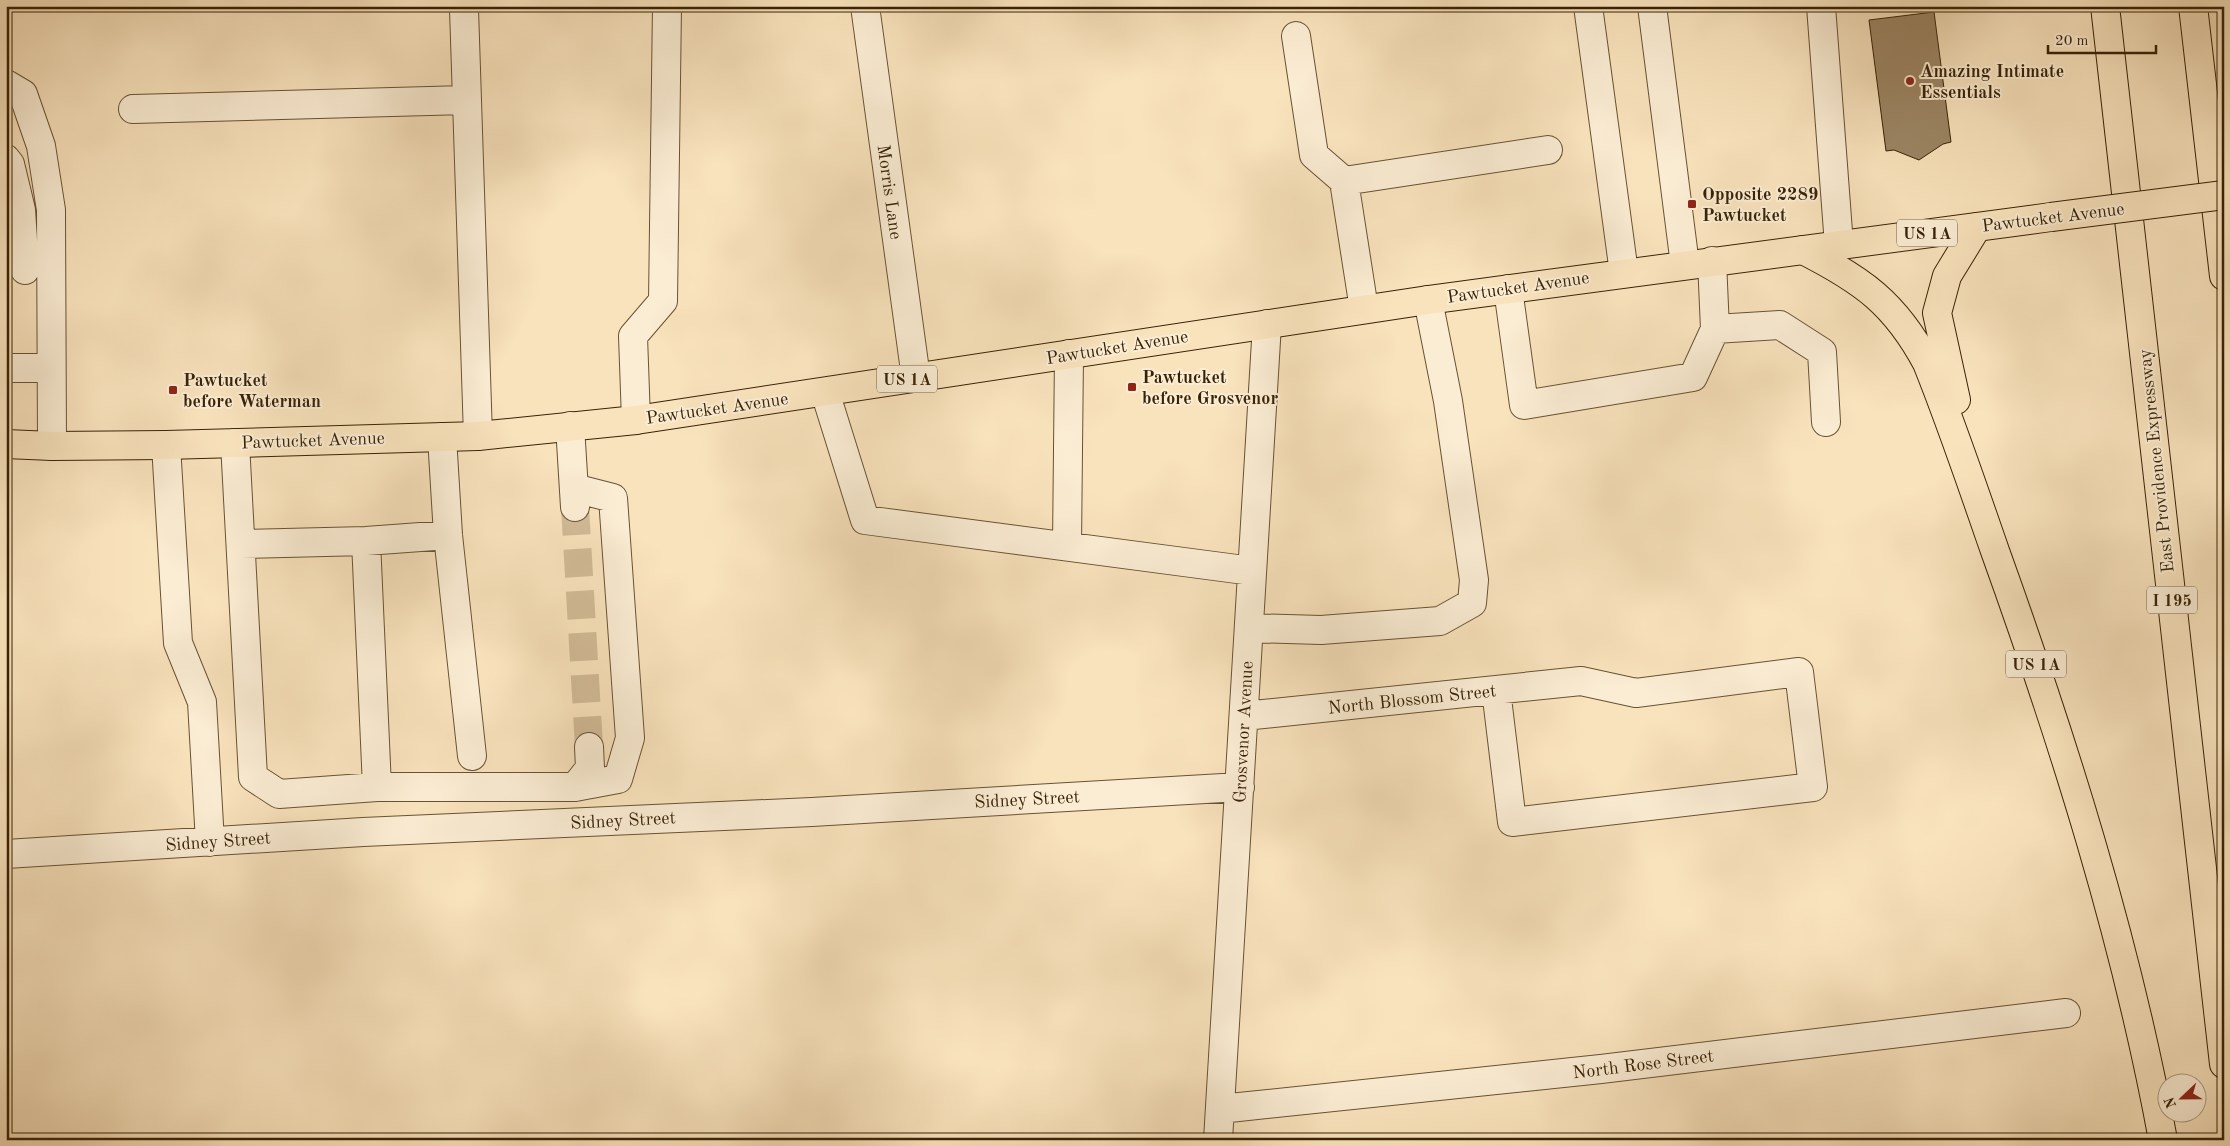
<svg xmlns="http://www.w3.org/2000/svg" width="2230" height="1146" font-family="'Old Standard TT',serif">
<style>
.building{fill:#9c8665;stroke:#382206}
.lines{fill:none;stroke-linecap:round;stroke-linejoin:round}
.minor-tunnel{stroke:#d2bc98;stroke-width:28;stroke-dasharray:28 14;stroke-linecap:butt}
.minor-casing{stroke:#685234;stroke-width:30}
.major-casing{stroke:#382206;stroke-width:30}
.highway-casing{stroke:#382206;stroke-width:30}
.minor{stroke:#fbedd4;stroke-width:28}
.major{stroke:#f9e3bd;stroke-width:28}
.highway{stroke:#f9e3bd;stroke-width:28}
.major-bridge-casing{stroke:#382206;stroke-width:30;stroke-linecap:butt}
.major-bridge{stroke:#f9e3bd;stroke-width:28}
.poi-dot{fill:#8f2418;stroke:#fbedd4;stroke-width:2}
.labels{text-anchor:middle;stroke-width:4;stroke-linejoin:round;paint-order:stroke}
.shield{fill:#fbedd4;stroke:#725f44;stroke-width:1}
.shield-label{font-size:16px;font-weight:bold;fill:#382206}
.poi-label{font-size:18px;font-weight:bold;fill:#382206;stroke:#fbedd4;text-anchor:start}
.street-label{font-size:18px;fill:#382206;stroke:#fbedd4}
</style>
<rect width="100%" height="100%" fill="#f9e3bd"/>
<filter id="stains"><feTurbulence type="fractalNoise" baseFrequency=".004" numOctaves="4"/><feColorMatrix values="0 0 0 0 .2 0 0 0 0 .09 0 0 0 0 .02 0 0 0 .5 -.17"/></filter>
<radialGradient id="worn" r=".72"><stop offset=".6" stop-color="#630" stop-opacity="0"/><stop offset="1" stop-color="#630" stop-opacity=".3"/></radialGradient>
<path class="building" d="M1934,12L1951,142L1943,144L1919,160L1894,150L1886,151L1869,20Z"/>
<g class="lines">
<path class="minor-tunnel" d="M575,507L589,747"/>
<g class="minor-casing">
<path id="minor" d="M865,6L916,378
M1588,6L1624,273
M1652,6L1685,265
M1821,6L1839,245
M464,9L478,436
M1296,36L1314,155L1344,181L1548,150
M6,84L23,94L41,146L51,210L52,446
M133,109L466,100
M6,159L10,164L21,210L25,270
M1344,181L1364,309
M1508,289L1524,405L1693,377L1715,329L1712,261
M1715,329L1780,325L1822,352L1826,422
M6,368H51
M825,392L865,520L1252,571
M636,420L633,336L663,301L667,6
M570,426L575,507
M442,437L448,535L472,756
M235,443L253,777L279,794L377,787H575L618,779L630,738L613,498L574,488
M166,445L178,643L202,702L210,842
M366,541L377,787
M241,544L366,541L448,535
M1067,546L1069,354
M1249,628L1321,630L1440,621L1472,603L1474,580L1448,401L1428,300
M1244,716L1581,681L1636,693L1799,672L1813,787L1512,822L1496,690
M575,787L590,768L589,747
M6,854L363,832L812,812L1240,787
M1220,1109L1601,1069L2066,1013
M1218,1140L1267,324"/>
</g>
<g class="major-casing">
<path id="major" d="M6,444L52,446L166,445L478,436L636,420L1428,300L2051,217"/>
</g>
<g class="highway-casing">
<path id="highway" d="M2105,6L2224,1064
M2193,6L2224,276
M1803,250C1862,280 1895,303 1927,363C1952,425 1973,488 1995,551C2064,743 2126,939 2163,1140
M1956,400L1937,313L1947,276L1977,227"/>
</g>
<use href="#minor" class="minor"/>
<use href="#major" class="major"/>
<use href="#highway" class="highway"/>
<g class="major-bridge-casing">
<path id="major-bridge" d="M2051,217L2224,195"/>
</g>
<use href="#major-bridge" class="major-bridge"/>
</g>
<g class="poi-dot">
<circle cx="1910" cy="81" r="5"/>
<rect x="1687" y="199" width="10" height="10" rx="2.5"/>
<rect x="1127" y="382" width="10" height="10" rx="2.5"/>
<rect x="168" y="385" width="10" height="10" rx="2.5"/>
</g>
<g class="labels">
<g class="shield">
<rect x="1897" y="219.5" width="60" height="27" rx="4"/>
<rect x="877" y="365.5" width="60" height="27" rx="4"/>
<rect x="2147" y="586.5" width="50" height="27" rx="4"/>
<rect x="2006" y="650.5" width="60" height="27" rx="4"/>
</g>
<g class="shield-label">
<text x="1927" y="239">US 1A</text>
<text x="907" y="385">US 1A</text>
<text x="2172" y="606">I 195</text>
<text x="2036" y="670">US 1A</text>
</g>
<g class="poi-label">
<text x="1920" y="77">Amazing Intimate<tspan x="1920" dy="21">Essentials</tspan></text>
<text x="1702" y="200">Opposite 2289<tspan x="1702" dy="21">Pawtucket</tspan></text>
<text x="1142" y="383">Pawtucket<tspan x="1142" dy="21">before Grosvenor</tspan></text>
<text x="183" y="386">Pawtucket<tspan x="183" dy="21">before Waterman</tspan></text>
</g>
<g class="street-label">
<text transform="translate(890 192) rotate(82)" y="6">Morris Lane</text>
<text transform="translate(2053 217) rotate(-7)" y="6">Pawtucket Avenue</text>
<text transform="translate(1518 287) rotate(-8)" y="6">Pawtucket Avenue</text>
<text transform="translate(1117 347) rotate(-9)" y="6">Pawtucket Avenue</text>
<text transform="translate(717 408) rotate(-8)" y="6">Pawtucket Avenue</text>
<text transform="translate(313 440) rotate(-2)" y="6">Pawtucket Avenue</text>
<text transform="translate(2156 461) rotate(-96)" y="6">East Providence Expressway</text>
<text transform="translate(1412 699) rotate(-6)" y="6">North Blossom Street</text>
<text transform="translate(1243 732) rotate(-87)" y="6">Grosvenor Avenue</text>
<text transform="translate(1027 799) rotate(-3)" y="6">Sidney Street</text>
<text transform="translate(623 820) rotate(-3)" y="6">Sidney Street</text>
<text transform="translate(218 841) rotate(-4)" y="6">Sidney Street</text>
<text transform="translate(1643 1064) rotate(-7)" y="6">North Rose Street</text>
</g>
</g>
<rect width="2230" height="1146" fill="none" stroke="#f9e3bd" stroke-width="25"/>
<rect x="8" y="8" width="2215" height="1131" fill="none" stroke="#382206" stroke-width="2.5"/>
<rect x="12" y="12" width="2205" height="1121" fill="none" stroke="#382206"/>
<g transform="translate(2182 1098) rotate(248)"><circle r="24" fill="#fbedd4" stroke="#ad9c82"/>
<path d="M0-4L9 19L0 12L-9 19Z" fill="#8f2418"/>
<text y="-8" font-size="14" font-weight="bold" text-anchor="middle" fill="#382206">N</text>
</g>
<path d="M2048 45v8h108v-8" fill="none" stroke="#382206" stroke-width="2.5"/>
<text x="2055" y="45" font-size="15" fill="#382206" stroke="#fbedd4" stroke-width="4" paint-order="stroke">20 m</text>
<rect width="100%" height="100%" filter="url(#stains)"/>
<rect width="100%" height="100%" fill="url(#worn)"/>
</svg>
